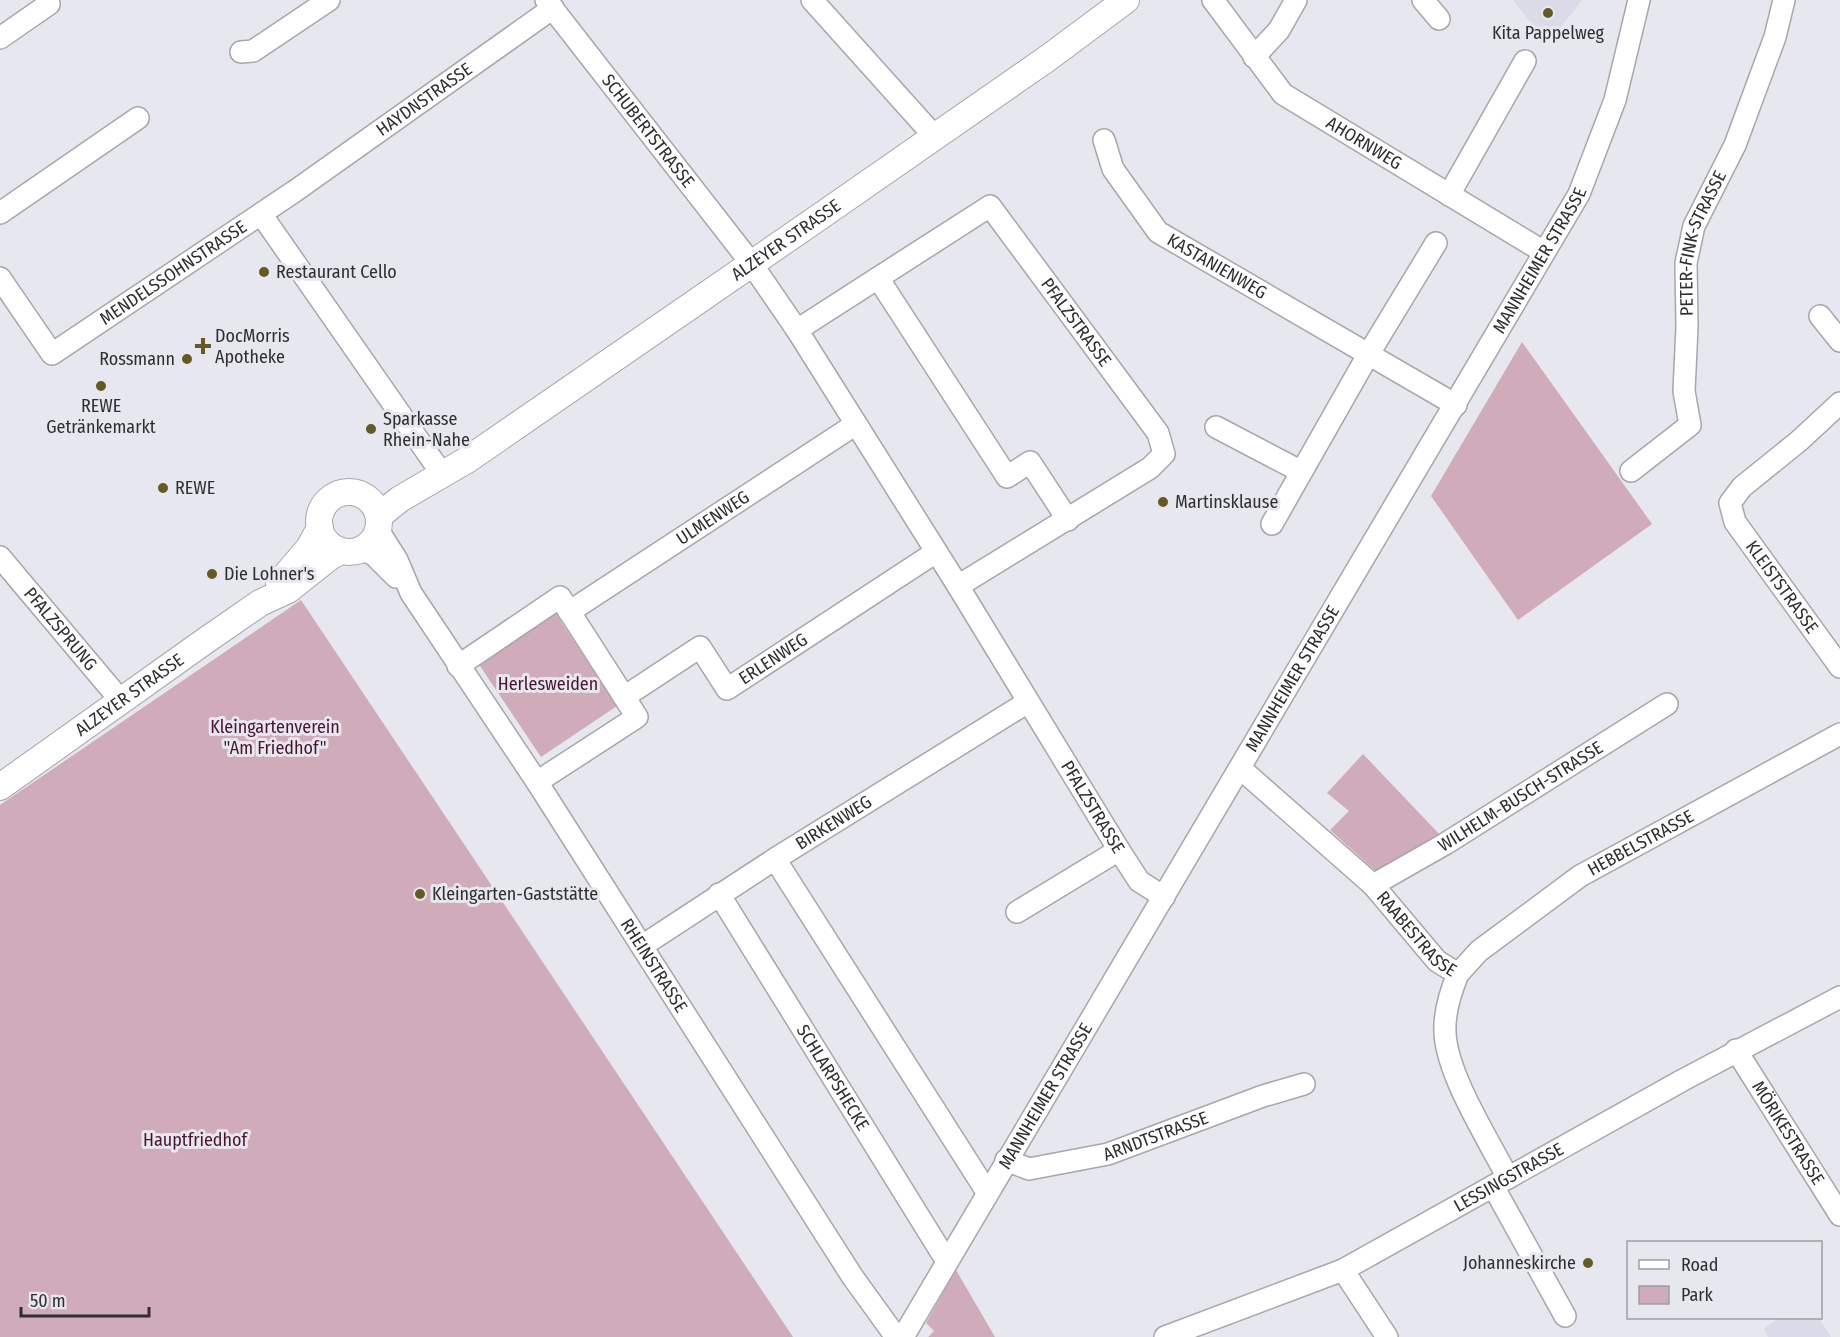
<svg xmlns="http://www.w3.org/2000/svg" width="1840" height="1337" font-family="'Fira Sans Condensed',sans-serif">
<style>
.built{fill:#dadae8}
.green{fill:#d0abb9}
.lines{fill:none;stroke-linecap:round;stroke-linejoin:round}
.minor-casing{stroke:#a6a6ad;stroke-width:24}
.major-casing{stroke:#a6a6ad;stroke-width:28}
.minor{stroke:#fff;stroke-width:21}
.major{stroke:#fff;stroke-width:26}
.poi-dot{fill:#655926;stroke:#e7e8ef;stroke-width:2}
.labels{text-anchor:middle;stroke-width:6;stroke-linejoin:round;paint-order:stroke}
.poi-label{font-size:18px;fill:#2f2f32;stroke:#e7e8ef;text-anchor:start}
.street-label{font-size:18px;fill:#2f2f32;stroke:#e7e8ef}
.park-label{font-size:18px;fill:#4b132f;stroke:#e7e8ef}
</style>
<rect width="100%" height="100%" fill="#e7e8ef"/>
<path class="built" d="M1513,0H1582L1561,27L1536,29Z
M1779,1318H1819L1831,1337H1768L1764,1328Z"/>
<path class="green" d="M1522,342L1652,524L1518,620L1431,496Z
M301,600L793,1337H0V805Z
M554,611L617,706L541,757L478,663Z
M1363,754L1443,838L1380,875L1330,830L1349,811L1327,793Z
M956,1270L995,1337H928L934,1331L926,1323Z"/>
<g class="lines">
<g class="minor-casing">
<g id="minor">
<path id="s1" d="M546,0L751,263L797,330L958,586L1119,850L1139,881L1164,897"/>
<path d="M812,0L935,137"/>
<path id="s2" d="M1213,0L1283,94L1544,252"/>
<path d="M1423,0L1439,19"/>
<path d="M0,38L49,4"/>
<path d="M241,52L253,51L329,0"/>
<path d="M1254,57L1279,30L1296,0"/>
<path id="s3" d="M1104,140L1113,169L1158,232L1456,405"/>
<path d="M1449,195L1525,61"/>
<path d="M0,213L138,118"/>
<path d="M261,214L442,474"/>
<path id="s4" d="M0,278L52,354L295,191L553,8"/>
<path d="M878,278L1007,477L1030,462L1068,520"/>
<path d="M1820,316L1840,341"/>
<path id="s5" d="M797,330L990,206L1158,433L1164,454L1150,468L958,586"/>
<path id="s6" d="M1840,403L1799,441L1742,487L1730,503L1735,522L1840,667"/>
<path d="M1216,427L1300,471"/>
<path id="s7" d="M1631,471L1690,425L1684,391L1687,327L1686,263L1694,226L1735,145L1775,37L1784,0"/>
<path d="M1272,524L1368,355L1436,243"/>
<path id="s8" d="M378,530L397,560L411,593L537,782L852,1276L896,1337"/>
<path d="M362,549L374,555L396,577"/>
<path id="s9" d="M0,557L122,702"/>
<path id="s10" d="M569,612L856,424"/>
<path d="M458,666L560,597L637,717L537,782"/>
<path id="s11" d="M624,697L700,647L727,689L936,552"/>
<path id="s12" d="M1240,768L1373,885L1437,961L1458,974C1450,993 1444,1013 1445,1033C1447,1075 1488,1139 1508,1178"/>
<path d="M775,859L987,1192"/>
<path id="s13" d="M1373,885L1445,844L1667,704"/>
<path id="s14" d="M719,894L946,1260"/>
<path d="M1017,912L1119,850"/>
<path id="s15" d="M642,946L775,859L1028,702"/>
<path id="s16" d="M1458,974L1479,951L1580,876L1840,734"/>
<path id="s17" d="M1736,1050L1840,1215"/>
<path id="s18" d="M1006,1160L1029,1169L1108,1154L1263,1096L1304,1084"/>
<path d="M1493,1186L1565,1316"/>
<path d="M1343,1270L1387,1337"/>
<path id="s19" d="M903,1337L1579,194L1615,100L1639,0"/>
<path id="s20" d="M1165,1337L1343,1270L1683,1080L1840,997"/>
</g>
</g>
<g class="major-casing">
<g id="major">
<circle cx="349" cy="522" r="30"/>
<path id="s21" d="M379,516L400,499L467,460L815,220L1048,58L1126,0"/>
<path d="M279,583L309,548L320,528"/>
<path id="s22" d="M0,787L205,641L260,603L288,590L331,556L341,551"/>
</g>
</g>
<use href="#minor" class="minor"/>
<use href="#major" class="major"/>
</g>
<g class="poi-dot">
<circle cx="1548" cy="13" r="6"/>
<circle cx="264" cy="272" r="6"/>
<path d="M200 337h6v6h6v6h-6v6h-6v-6h-6v-6h6z"/>
<circle cx="187" cy="359" r="6"/>
<circle cx="101" cy="386" r="6"/>
<circle cx="371" cy="429" r="6"/>
<circle cx="163" cy="488" r="6"/>
<circle cx="1163" cy="502" r="6"/>
<circle cx="212" cy="574" r="6"/>
<circle cx="420" cy="894" r="6"/>
<circle cx="1588" cy="1263" r="6"/>
</g>
<g class="labels">
<g class="poi-label">
<text x="1548" y="39" text-anchor="middle">Kita Pappelweg</text>
<text x="276" y="278">Restaurant Cello</text>
<text x="215" y="342">DocMorris<tspan x="215" dy="21">Apotheke</tspan></text>
<text x="175" y="365" text-anchor="end">Rossmann</text>
<text x="101" y="412" text-anchor="middle">REWE<tspan x="101" dy="21">Getränkemarkt</tspan></text>
<text x="383" y="425">Sparkasse<tspan x="383" dy="21">Rhein-Nahe</tspan></text>
<text x="175" y="494">REWE</text>
<text x="1175" y="508">Martinsklause</text>
<text x="224" y="580">Die Lohner's</text>
<text x="432" y="900">Kleingarten-Gaststätte</text>
<text x="1576" y="1269" text-anchor="end">Johanneskirche</text>
</g>
<g class="street-label">
<text dy="6" stroke="none"><textPath href="#s4" startOffset="543">HAYDNSTRASSE</textPath></text>
<text dy="6" stroke="none"><textPath href="#s1" startOffset="166">SCHUBERTSTRASSE</textPath></text>
<text dy="6" stroke="none"><textPath href="#s2" startOffset="212">AHORNWEG</textPath></text>
<text dy="6" stroke="none"><textPath href="#s21" startOffset="492">ALZEYER STRASSE</textPath></text>
<text dy="6" stroke="none"><textPath href="#s7" startOffset="260">PETER-FINK-STRASSE</textPath></text>
<text dy="6" stroke="none"><textPath href="#s19" startOffset="1251">MANNHEIMER STRASSE</textPath></text>
<text dy="6" stroke="none"><textPath href="#s3" startOffset="176">KASTANIENWEG</textPath></text>
<text dy="6" stroke="none"><textPath href="#s4" startOffset="238">MENDELSSOHNSTRASSE</textPath></text>
<text dy="6" stroke="none"><textPath href="#s5" startOffset="374">PFALZSTRASSE</textPath></text>
<text dy="6" stroke="none"><textPath href="#s10" startOffset="172">ULMENWEG</textPath></text>
<text dy="6" stroke="none"><textPath href="#s6" startOffset="249">KLEISTSTRASSE</textPath></text>
<text dy="6" stroke="none"><textPath href="#s9" startOffset="94">PFALZSPRUNG</textPath></text>
<text dy="6" stroke="none"><textPath href="#s11" startOffset="196">ERLENWEG</textPath></text>
<text dy="6" stroke="none"><textPath href="#s19" startOffset="765">MANNHEIMER STRASSE</textPath></text>
<text dy="6" stroke="none"><textPath href="#s22" startOffset="159">ALZEYER STRASSE</textPath></text>
<text dy="6" stroke="none"><textPath href="#s13" startOffset="172">WILHELM-BUSCH-STRASSE</textPath></text>
<text dy="6" stroke="none"><textPath href="#s1" startOffset="976">PFALZSTRASSE</textPath></text>
<text dy="6" stroke="none"><textPath href="#s15" startOffset="228">BIRKENWEG</textPath></text>
<text dy="6" stroke="none"><textPath href="#s16" startOffset="226">HEBBELSTRASSE</textPath></text>
<text dy="6" stroke="none"><textPath href="#s12" startOffset="243">RAABESTRASSE</textPath></text>
<text dy="6" stroke="none"><textPath href="#s8" startOffset="516">RHEINSTRASSE</textPath></text>
<text dy="6" stroke="none"><textPath href="#s14" startOffset="216">SCHLARPSHECKE</textPath></text>
<text dy="6" stroke="none"><textPath href="#s19" startOffset="280">MANNHEIMER STRASSE</textPath></text>
<text dy="6" stroke="none"><textPath href="#s17" startOffset="98">MÖRIKESTRASSE</textPath></text>
<text dy="6" stroke="none"><textPath href="#s18" startOffset="156">ARNDTSTRASSE</textPath></text>
<text dy="6" stroke="none"><textPath href="#s20" startOffset="380">LESSINGSTRASSE</textPath></text>
</g>
<g class="park-label">
<text x="548" y="690">Herlesweiden</text>
<text x="275" y="733">Kleingartenverein<tspan x="275" dy="21">"Am Friedhof"</tspan></text>
<text x="195" y="1146">Hauptfriedhof</text>
</g>
</g>
<rect x="1627" y="1241" width="195" height="78" fill="#e7e8ef" stroke="#9d9ea3" stroke-width="1.5"/>
<rect x="1639" y="1260" width="30" height="9" fill="#ffffff" stroke="#9d9ea3" stroke-width="1.5"/>
<text x="1681" y="1271" font-size="18" fill="#2f2f32">Road</text>
<rect x="1639" y="1286" width="30" height="18" fill="#d0abb9" stroke="#9d9ea3" stroke-width="1.5"/>
<text x="1681" y="1301" font-size="18" fill="#2f2f32">Park</text>
<path d="M21 1307v9h128v-9" fill="none" stroke="#2f2f32" stroke-width="3"/>
<text x="30" y="1307" font-size="18" fill="#2f2f32" stroke="#e7e8ef" stroke-width="4.5" paint-order="stroke">50 m</text>
</svg>
